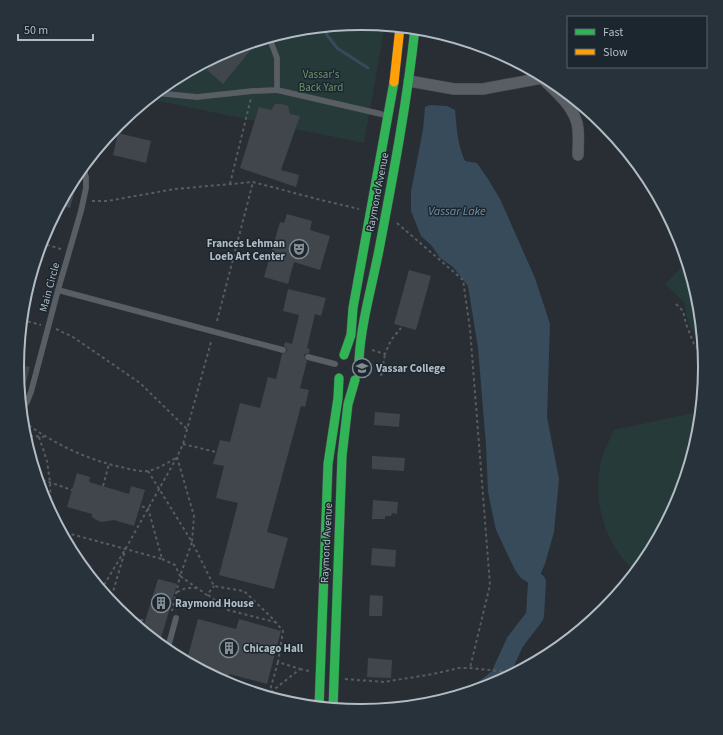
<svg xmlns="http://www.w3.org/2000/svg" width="723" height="735" font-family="'Source Sans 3',sans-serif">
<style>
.green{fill:#263a3a}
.water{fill:#374b5b}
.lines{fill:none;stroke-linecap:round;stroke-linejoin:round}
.stream{stroke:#374b5b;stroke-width:3}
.river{stroke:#374b5b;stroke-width:18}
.building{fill:#40464b}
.lane-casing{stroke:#464a4f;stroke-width:6}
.street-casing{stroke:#464a4f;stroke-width:12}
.fast-casing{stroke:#464a4f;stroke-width:10}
.slow-casing{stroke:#464a4f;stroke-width:10}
.path{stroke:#565c60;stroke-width:2;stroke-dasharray:3 3;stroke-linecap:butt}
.lane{stroke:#585e63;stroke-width:5.5}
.street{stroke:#585e63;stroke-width:11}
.fast{stroke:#30b455;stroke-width:9}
.slow{stroke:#ff9f0a;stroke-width:9}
.labels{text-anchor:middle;stroke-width:3;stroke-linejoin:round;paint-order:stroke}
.park-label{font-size:11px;fill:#6b956f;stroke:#1c262e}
.street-label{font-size:11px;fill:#b2bcc5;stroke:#1c262e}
.poi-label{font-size:11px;font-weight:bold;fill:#b2bcc5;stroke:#1c262e;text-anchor:start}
.water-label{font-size:12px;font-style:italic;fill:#7491a7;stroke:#1c262e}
.rim{fill:none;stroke:#b2bcc5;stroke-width:2}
</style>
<rect width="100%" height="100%" fill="#282e34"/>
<path class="green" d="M362,23L385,25L364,143L149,99L170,81L230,49L295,30Z
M688,261L699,301L704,350C693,336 686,321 685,303L665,284Z
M702,411L699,435L680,500L648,559L637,573C604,546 591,498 602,458C605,448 610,439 614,430Z"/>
<path class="water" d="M430,105L447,106L455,110C457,130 457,143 465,161L477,163L488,179L500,199L535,278L550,324L547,417L559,479L554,532L545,564L537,582H527L521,578L515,570L496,530L488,492L486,445L478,348L468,286L453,267L440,258L432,246L421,236L411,211V191L423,130L425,107Z"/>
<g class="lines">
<path class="stream" d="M321,27L337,48L368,68"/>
<path class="river" d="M485,688L499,677L515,642L535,616L537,582"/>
</g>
<path class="building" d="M258,41L223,84L207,70L214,62L211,59L230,49Z
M275,104H282L288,106L290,114L300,116L281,170L299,175L296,187L240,168L259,107L271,110Z
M118,133L151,141L146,163L113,155Z
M76,175L79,176L70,208L59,205Z
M287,214L312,221L310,230L330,236L320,270L294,262L288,284L264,277L280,222L284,223Z
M409,270L431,276L416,330L394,324Z
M288,289L326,298L321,316L315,314L307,348L310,349L309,353L305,354L304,356L307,361L300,388L309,390L305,407L301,406L267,532L288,538L274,589L219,575L238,503L216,498L224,466L213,464L220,440L230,442L240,403L260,408L268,377L276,379L282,354L287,351V349L284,346L285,342L292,344L299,315L283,311Z
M17,364L30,367L21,401L17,367Z
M375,412L400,414L399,427L374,425Z
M372,456L405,458L404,471L372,469Z
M77,473L90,477L89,482L129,494L131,486L145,490L134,526L114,520L102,522L96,520L92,517V514L67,507Z
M373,500L398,502L397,514L392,513L391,516H385V519H372Z
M372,548L396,550L395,567L371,565Z
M158,579L177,584L159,645L142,631Z
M370,595L383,596L382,616H369Z
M198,619L236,629L239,619L281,631L267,684L229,674L226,684L186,663Z
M368,658L392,660L391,678L367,677Z"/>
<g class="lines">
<g class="lane-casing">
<path id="lane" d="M269,37L277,58V90L381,114L387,116
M156,93L197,97L253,91L277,90
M58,290L283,350
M308,357L335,364
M21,411L27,402L31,392L58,290L81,211L86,188V177L83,167
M167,651L176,618"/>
</g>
<g class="street-casing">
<path id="street" d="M409,81L454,89H483L542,78C554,90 570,103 576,120C580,130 578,143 578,155"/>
</g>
<g class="fast-casing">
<path id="fast" d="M344,355L351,335L353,308L394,82
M359,360C361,323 372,286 379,250C393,176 407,103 415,28
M319,708L328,464L338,398L339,378
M333,709L342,456L348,404L355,380"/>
</g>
<g class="slow-casing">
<path id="slow" d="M394,82L400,27"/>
</g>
<path class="path" d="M230,184L251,98
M92,201H107L175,189L253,182L317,199L359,209
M397,223L463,280L470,329L490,585L470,668
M41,243L61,249
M676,304L683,311L686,324L694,344L705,357
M22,320L41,325
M217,321L253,182
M56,329L73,337L140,383L187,429
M372,350L385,354L391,340L401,328
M381,376L385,354
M24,422C53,443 85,459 121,467C130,469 139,472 148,471C158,469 167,463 176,458
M24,435L44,437
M39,437L47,461L50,482L51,513
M183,444L216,452
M177,457L194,516L192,542L214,586L244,591L273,619L283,631L278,662L300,669L266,696H262
M148,471L192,542L180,576L207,595L214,586
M37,478L72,490
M103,486L109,464
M60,531L162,559L148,508L140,506
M162,559L175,565L180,576L172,611
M101,590L126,548L177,457L183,444L211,342
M177,592L186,588H197
M208,595L228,610L275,622
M110,602L125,551
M123,615L145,621
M300,669L309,671
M345,679L384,682L433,674L459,668H470L518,673
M269,694L278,662"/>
<use href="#lane" class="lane"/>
<use href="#street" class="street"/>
<use href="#fast" class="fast"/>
<use href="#slow" class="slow"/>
</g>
<defs>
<g id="theatre-ring" transform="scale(1)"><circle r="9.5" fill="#1c262e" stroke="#828a92" stroke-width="1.5"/><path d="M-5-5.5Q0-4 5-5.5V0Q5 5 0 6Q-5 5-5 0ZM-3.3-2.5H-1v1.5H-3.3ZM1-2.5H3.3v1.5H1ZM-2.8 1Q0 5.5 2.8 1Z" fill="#828a92"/></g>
<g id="university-ring" transform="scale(1)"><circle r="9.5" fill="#1c262e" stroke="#828a92" stroke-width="1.5"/><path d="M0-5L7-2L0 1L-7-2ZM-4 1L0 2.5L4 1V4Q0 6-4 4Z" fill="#828a92"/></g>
<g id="building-ring" transform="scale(1)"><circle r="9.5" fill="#1c262e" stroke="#828a92" stroke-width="1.5"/><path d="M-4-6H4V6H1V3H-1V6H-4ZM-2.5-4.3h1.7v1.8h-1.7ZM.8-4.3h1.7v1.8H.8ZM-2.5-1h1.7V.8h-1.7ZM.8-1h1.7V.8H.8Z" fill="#828a92"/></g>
</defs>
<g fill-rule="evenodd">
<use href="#theatre-ring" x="299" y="249"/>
<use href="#university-ring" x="362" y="368"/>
<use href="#building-ring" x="161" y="603"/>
<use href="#building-ring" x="229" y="648"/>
</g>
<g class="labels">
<g class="park-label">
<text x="321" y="78">Vassar's<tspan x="321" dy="13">Back Yard</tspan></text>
</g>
<g class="street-label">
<text transform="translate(377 192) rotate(-79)" y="4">Raymond Avenue</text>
<text transform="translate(49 287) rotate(-75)" y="4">Main Circle</text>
<text transform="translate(326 543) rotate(-87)" y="4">Raymond Avenue</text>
</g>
<g class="poi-label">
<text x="285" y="247" text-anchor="end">Frances Lehman<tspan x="285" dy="13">Loeb Art Center</tspan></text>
<text x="376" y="372">Vassar College</text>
<text x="175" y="607">Raymond House</text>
<text x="243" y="652">Chicago Hall</text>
</g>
<g class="water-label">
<text x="457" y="215">Vassar Lake</text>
</g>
</g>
<path d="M0 0H723V735H0ZM24 367a337 337 0 1 1 674 0a337 337 0 1 1-674 0Z" fill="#28323a" fill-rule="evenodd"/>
<path class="rim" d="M24 367a337 337 0 1 1 674 0a337 337 0 1 1-674 0Z"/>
<rect x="567" y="16" width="140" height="52" fill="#1c262e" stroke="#58626a"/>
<rect x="575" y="29" width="20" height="6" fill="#30b455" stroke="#58626a"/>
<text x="603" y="36" font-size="12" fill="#b2bcc5">Fast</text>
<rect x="575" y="49" width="20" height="6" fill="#ff9f0a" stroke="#58626a"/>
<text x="603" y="56" font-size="12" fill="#b2bcc5">Slow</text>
<path d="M18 34v6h75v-6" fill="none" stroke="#b2bcc5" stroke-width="2"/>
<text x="24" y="34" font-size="12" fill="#b2bcc5" stroke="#1c262e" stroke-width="3" paint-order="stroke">50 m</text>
</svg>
